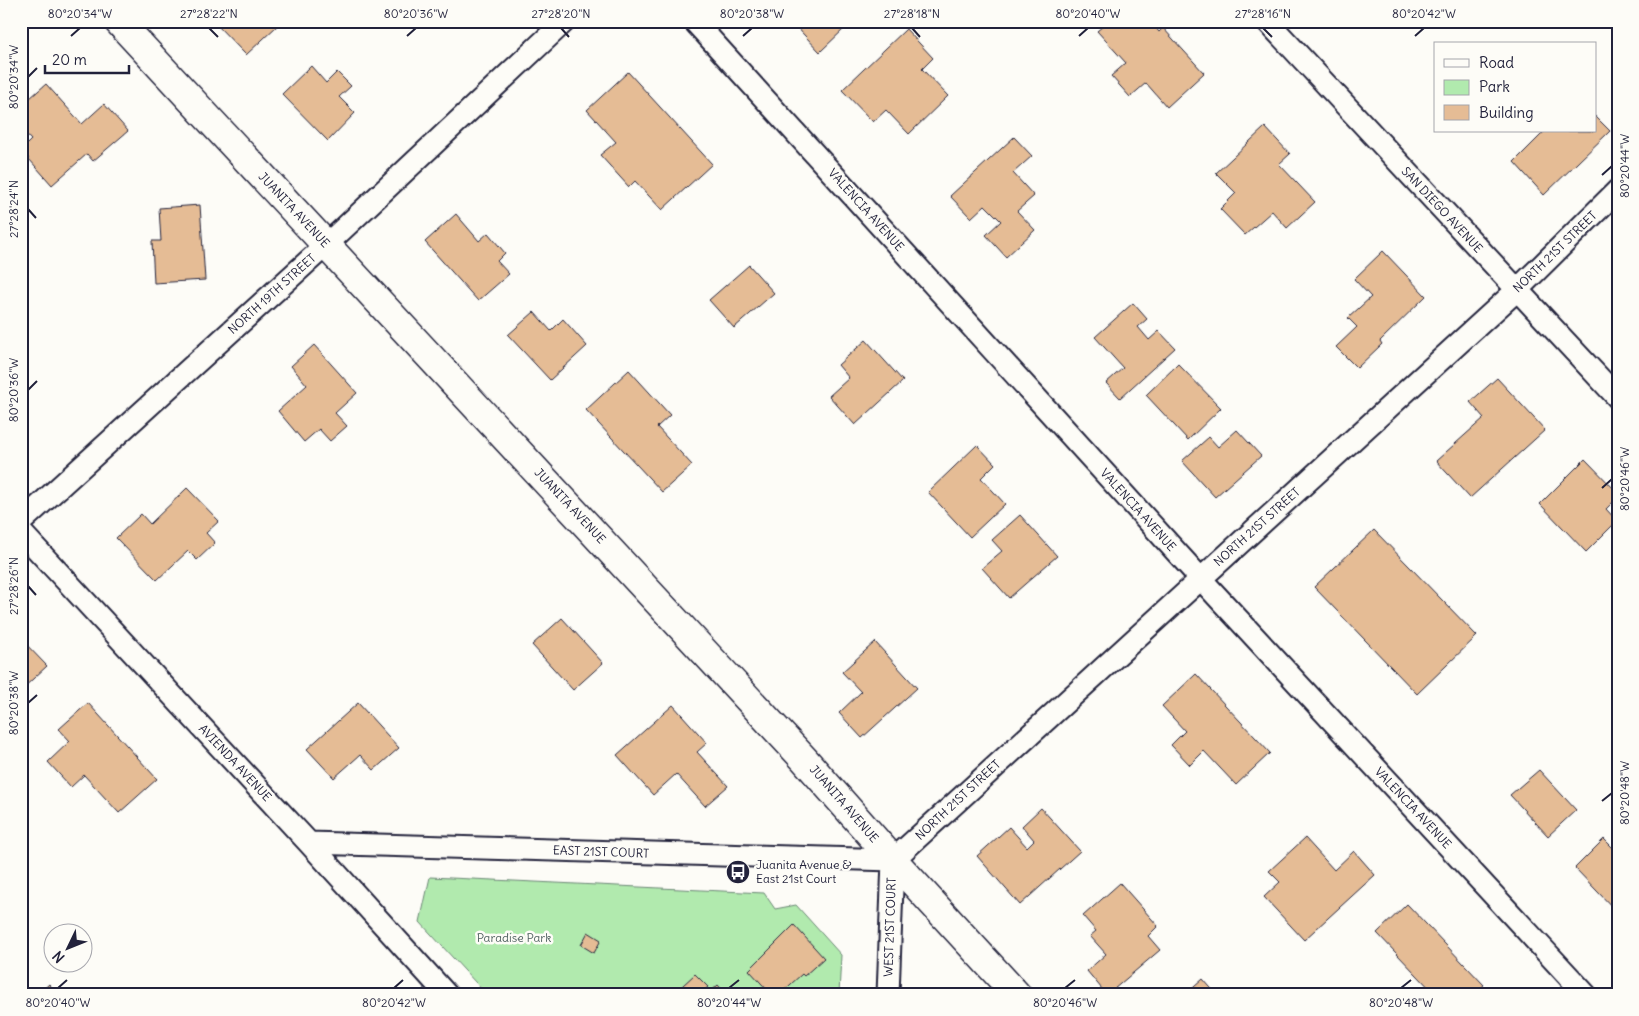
<svg xmlns="http://www.w3.org/2000/svg" width="1639" height="1016" font-family="Delius,sans-serif">
<style>
.green{fill:#b1eaae;stroke:#6a8674}
.building{fill:#e5bc95;stroke:#22223b}
.lines{fill:none;stroke-linecap:round;stroke-linejoin:round}
.street-casing{stroke:#22223b;stroke-width:25}
.secondary-casing{stroke:#22223b;stroke-width:31}
.street{stroke:#fdfcf7;stroke-width:21}
.secondary{stroke:#fdfcf7;stroke-width:28}
.ticks{fill:none;stroke:#22223b;stroke-width:2}
.labels{text-anchor:middle;stroke-width:5;stroke-linejoin:round;paint-order:stroke}
.street-label{font-size:12px;fill:#22223b;stroke:#fdfcf7}
.poi-label{font-size:12px;fill:#22223b;stroke:#fdfcf7;text-anchor:start}
.park-label{font-size:12px;fill:#4d5e5e;stroke:#fdfcf7}
.neatline{fill:none;stroke:#22223b;stroke-width:2}
.ticks-label{font-size:12px;text-anchor:middle;fill:#22223b}
</style>
<rect width="100%" height="100%" fill="#fdfcf7"/>
<filter id="ink" filterUnits="userSpaceOnUse"><feTurbulence type="fractalNoise" baseFrequency=".02" numOctaves="2"/><feDisplacementMap in="SourceGraphic" scale="10" xChannelSelector="R" yChannelSelector="G"/><feConvolveMatrix kernelMatrix="1 2 1 2 8 2 1 2 1" color-interpolation-filters="sRGB"/></filter>
<g filter="url(#ink)">
<path class="green" d="M430,877L764,893L775,909L796,905L841,955L839,995H487L420,922Z"/>
<path class="building" d="M213,21H275L278,25L246,55Z
M791,21H842L847,26L820,52Z
M1109,21H1150L1159,32L1163,28L1204,73L1167,107L1146,83L1130,97L1111,76L1126,63L1097,31Z
M906,29L933,58L922,69L948,96L909,134L886,110L873,122L842,90Z
M311,66L326,83L337,72L351,86L339,97L355,113L328,141L282,94Z
M628,72L712,164L662,210L635,181L629,187L600,155L616,142L587,110Z
M46,84L82,124L104,104L128,131L93,161L87,154L52,185L21,150L31,140L21,129V88L30,98Z
M1595,116L1610,131L1544,195L1514,162L1545,131H1595Z
M1265,127L1290,154L1279,164L1315,202L1287,228L1272,211L1245,235L1220,209L1236,193L1216,173Z
M1014,137L1032,156L1013,173L1034,196L1017,211L1035,230L1006,257L986,235L1001,221L985,205L971,218L950,196Z
M200,205L205,280L154,283L152,241H161L159,208Z
M456,214L479,241L488,233L505,253L497,261L509,274L478,301L425,242Z
M1383,251L1426,296L1380,341L1382,344L1357,368L1336,347L1357,327L1348,318L1371,297L1354,279Z
M749,265L774,293L734,328L709,300Z
M1133,303L1147,319L1138,327L1149,340L1159,331L1175,348L1120,398L1106,383L1123,368L1095,337Z
M534,312L551,331L563,319L587,346L550,380L508,335Z
M866,340L903,381L855,425L829,396L849,378L838,365Z
M314,345L357,393L335,413L347,426L330,441L319,429L304,442L278,411L307,385L291,366Z
M1178,364L1221,408L1188,440L1146,395Z
M629,370L670,415L657,427L692,465L662,492L586,410Z
M1497,378L1545,430L1470,498L1436,461L1484,418L1470,402Z
M1237,430L1261,456L1215,497L1182,461L1209,437L1218,447Z
M977,445L995,464L981,478L1005,504L970,537L928,492Z
M1585,459L1618,493V497L1606,509L1617,521L1586,552L1540,504Z
M187,488L219,521L206,533L215,543L197,560L188,551L157,580L116,538L141,514L150,524Z
M1020,515L1057,556L1009,598L982,568L1002,551L992,540Z
M1374,530L1477,636L1417,694L1314,587Z
M562,618L603,663L573,690L532,645Z
M21,639L47,666L21,690Z
M875,642L917,688L862,738L839,713L861,692L842,672Z
M1196,674L1270,753L1236,785L1204,751L1190,765L1171,745L1185,731L1162,706Z
M88,703L157,779L119,813L84,775L71,787L48,762L70,741L59,729Z
M358,703L399,748L374,770L360,755L334,778L307,749Z
M673,705L707,743L697,752L728,786L705,806L676,774L653,795L617,755Z
M1539,770L1576,810L1548,836L1510,795Z
M1041,808L1080,851L1020,905L977,856L1009,827L1027,847L1034,840L1022,826Z
M1305,838L1334,870L1354,851L1375,875L1304,940L1264,897L1280,882L1269,871Z
M1604,839L1618,853V913L1575,868Z
M1120,883L1158,926L1148,936L1160,950L1107,995L1087,971L1106,954L1090,936L1096,931L1083,916Z
M1407,904L1484,985L1473,995H1436L1377,933Z
M794,925L824,958L804,976L802,974L779,995H772L749,970Z
M588,932L601,940L594,953L581,945Z
M695,974L708,987L699,995H690L682,986Z
M1203,979L1217,995H1185Z
M49,984L59,995H37Z
M718,985L727,995H707Z"/>
<g class="lines">
<g class="street-casing">
<path id="street" d="M694,21L1200,578L1586,995
M1267,21L1618,398
M21,522L326,245L565,21
M21,532L309,843L447,995
M309,843L893,860
M893,860L1517,290L1618,190
M888,995L893,860"/>
</g>
<g class="secondary-casing">
<path id="secondary" d="M118,21L804,759L893,860L1017,995"/>
</g>
<use href="#street" class="street"/>
<use href="#secondary" class="secondary"/>
</g>
</g>
<path class="ticks" d="M209,28L218,37M561,28L569,37M912,28L920,37M1263,28L1272,37M71,36L80,28M407,36L416,28M743,36L752,28M1079,36L1088,28M1415,36L1424,28M28,77L37,68M1602,175L1612,166M28,209L36,218M28,390L37,381M1602,488L1612,479M28,586L36,595M28,703L37,695M1602,801L1612,793M58,988L67,980M394,988L403,980M729,988L739,980M1065,988L1075,980M1401,988L1411,980"/>
<defs>
<g id="bus-disc" transform="scale(1.25)"><circle r="9.5" fill="#22223b" stroke="#fdfcf7"/><path d="M-5-6H5V4H4V6H2V4H-2V6H-4V4H-5ZM-3.5-4V0h7V-4ZM-3.5 1.2v1.5H-2V1.2ZM2 1.2v1.5H3.5V1.2Z" fill="#fff"/></g>
</defs>
<g fill-rule="evenodd">
<use href="#bus-disc" x="738" y="872"/>
</g>
<g class="labels">
<g class="street-label">
<text transform="translate(294 210) rotate(47)" y="4">JUANITA AVENUE</text>
<text transform="translate(866 210) rotate(48)" y="4">VALENCIA AVENUE</text>
<text transform="translate(1442 210) rotate(47)" y="4">SAN DIEGO AVENUE</text>
<text transform="translate(1555 252) rotate(-44)" y="4">NORTH 21ST STREET</text>
<text transform="translate(272 294) rotate(-42)" y="4">NORTH 19TH STREET</text>
<text transform="translate(570 506) rotate(47)" y="4">JUANITA AVENUE</text>
<text transform="translate(1138 510) rotate(48)" y="4">VALENCIA AVENUE</text>
<text transform="translate(1257 527) rotate(-42)" y="4">NORTH 21ST STREET</text>
<text transform="translate(235 763) rotate(47)" y="4">AVIENDA AVENUE</text>
<text transform="translate(958 800) rotate(-43)" y="4">NORTH 21ST STREET</text>
<text transform="translate(844 804) rotate(49)" y="4">JUANITA AVENUE</text>
<text transform="translate(1413 808) rotate(47)" y="4">VALENCIA AVENUE</text>
<text transform="translate(601 852) rotate(2)" y="4">EAST 21ST COURT</text>
<text transform="translate(890 927) rotate(-88)" y="4">WEST 21ST COURT</text>
</g>
<g class="poi-label">
<text x="756" y="869">Juanita Avenue &amp;<tspan x="756" dy="14">East 21st Court</tspan></text>
</g>
<g class="park-label">
<text x="514" y="942">Paradise Park</text>
</g>
</g>
<rect width="1639" height="1016" fill="none" stroke="#fdfcf7" stroke-width="55"/>
<rect x="1434" y="42" width="162" height="90" fill="#fdfcf7" stroke="#a5a5ac"/>
<rect x="1444" y="59" width="25" height="8" fill="#fdfcf7" stroke="#a5a5ac"/>
<text x="1479" y="68" font-size="15" fill="#22223b">Road</text>
<rect x="1444" y="80" width="25" height="15" fill="#b1eaae" stroke="#a5a5ac"/>
<text x="1479" y="92" font-size="15" fill="#22223b">Park</text>
<rect x="1444" y="105" width="25" height="15" fill="#e5bc95" stroke="#a5a5ac"/>
<text x="1479" y="118" font-size="15" fill="#22223b">Building</text>
<g transform="translate(68 948) rotate(227)"><circle r="24" fill="#fdfcf7" stroke="#a5a5ac"/>
<path d="M0-4L9 19L0 12L-9 19Z" fill="#22223b"/>
<text y="-8" font-size="14" font-weight="bold" text-anchor="middle" fill="#22223b">N</text>
</g>
<path d="M45 65v8h84v-8" fill="none" stroke="#22223b" stroke-width="2.5"/>
<text x="52" y="65" font-size="15" fill="#22223b" stroke="#fdfcf7" stroke-width="4" paint-order="stroke">20 m</text>
<rect x="28" y="28" width="1584" height="960" class="neatline"/>
<g class="ticks-label">
<text x="80" y="18">80°20'34"W</text>
<text x="209" y="18">27°28'22"N</text>
<text x="416" y="18">80°20'36"W</text>
<text x="561" y="18">27°28'20"N</text>
<text x="752" y="18">80°20'38"W</text>
<text x="912" y="18">27°28'18"N</text>
<text x="1088" y="18">80°20'40"W</text>
<text x="1263" y="18">27°28'16"N</text>
<text x="1424" y="18">80°20'42"W</text>
<text transform="translate(14 77) rotate(-90)" y="4">80°20'34"W</text>
<text transform="translate(1625 166) rotate(-90)" y="4">80°20'44"W</text>
<text transform="translate(14 209) rotate(-90)" y="4">27°28'24"N</text>
<text transform="translate(14 390) rotate(-90)" y="4">80°20'36"W</text>
<text transform="translate(1625 479) rotate(-90)" y="4">80°20'46"W</text>
<text transform="translate(14 586) rotate(-90)" y="4">27°28'26"N</text>
<text transform="translate(14 703) rotate(-90)" y="4">80°20'38"W</text>
<text transform="translate(1625 793) rotate(-90)" y="4">80°20'48"W</text>
<text x="58" y="1007">80°20'40"W</text>
<text x="394" y="1007">80°20'42"W</text>
<text x="729" y="1007">80°20'44"W</text>
<text x="1065" y="1007">80°20'46"W</text>
<text x="1401" y="1007">80°20'48"W</text>
</g>
</svg>
